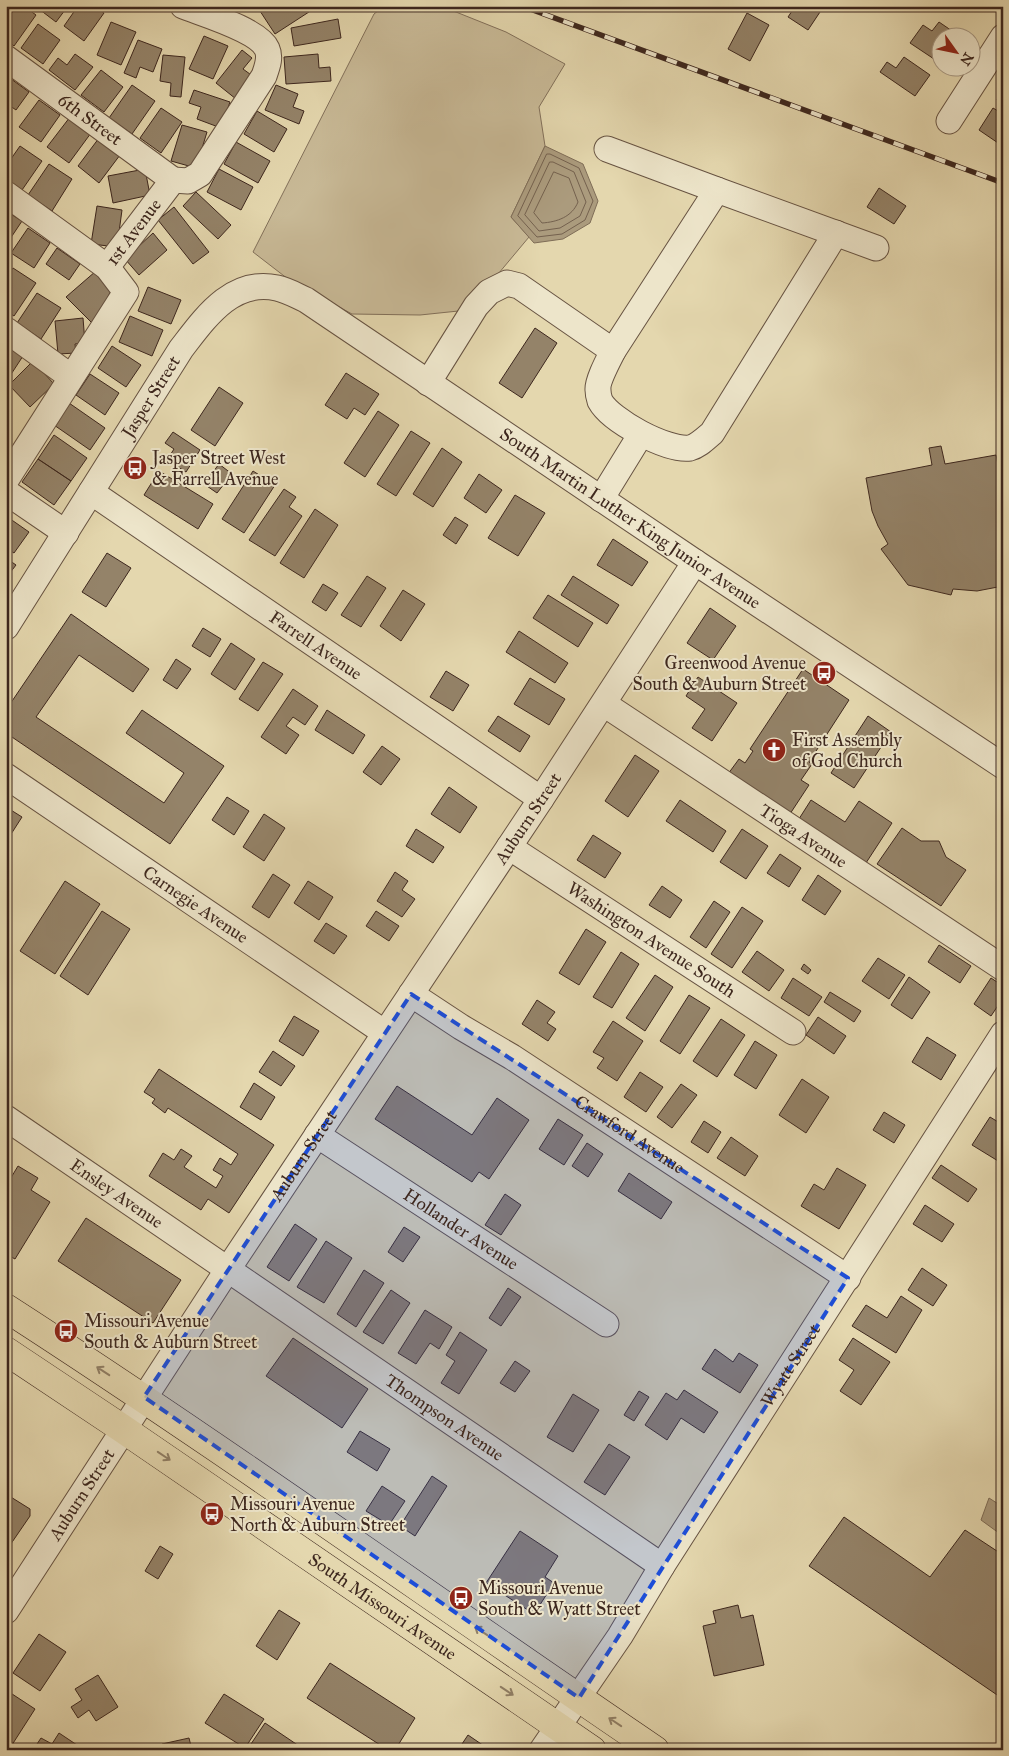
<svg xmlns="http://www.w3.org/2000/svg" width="1009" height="1756" font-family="'IM FELL Great Primer',serif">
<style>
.green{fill:#c8b996;stroke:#82705a}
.water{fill:#ab9b7d;stroke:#7f6d57}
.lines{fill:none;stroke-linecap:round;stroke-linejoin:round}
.shore{stroke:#74614e;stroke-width:1}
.building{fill:#948369;stroke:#3d271e}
.minor-casing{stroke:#675342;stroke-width:27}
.major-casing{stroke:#3d271e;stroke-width:29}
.minor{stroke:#ede5ca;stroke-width:25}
.major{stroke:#e4d7ae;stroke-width:28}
.rail-casing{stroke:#3d271e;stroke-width:5.5}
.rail{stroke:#ede5ca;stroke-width:4;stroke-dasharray:11;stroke-linecap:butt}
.oneway{stroke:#907f66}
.marked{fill:#1d4ed8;fill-opacity:0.2;stroke:#1d4ed8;stroke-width:4;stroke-dasharray:10 6;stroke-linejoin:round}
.labels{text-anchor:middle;stroke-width:4;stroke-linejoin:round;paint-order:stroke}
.street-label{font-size:18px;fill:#3d271e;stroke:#ede5ca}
.poi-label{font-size:18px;fill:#3d271e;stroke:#ede5ca;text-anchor:start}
</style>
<rect width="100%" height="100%" fill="#e4d7ae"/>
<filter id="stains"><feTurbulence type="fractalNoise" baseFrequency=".004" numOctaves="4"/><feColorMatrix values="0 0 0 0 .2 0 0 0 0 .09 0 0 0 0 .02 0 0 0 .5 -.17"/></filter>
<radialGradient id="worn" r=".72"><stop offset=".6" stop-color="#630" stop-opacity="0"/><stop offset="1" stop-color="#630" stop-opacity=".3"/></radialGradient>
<path class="green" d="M384,6H410L451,10L506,32L565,64L539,107L545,146L511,217L529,237L468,310L420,315L352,314L288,279L253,252L374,14Z"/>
<path class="water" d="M545,146L583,164L598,201L590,223L563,239L534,243L511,217Z
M989,1498L1003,1507V1536L981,1520Z"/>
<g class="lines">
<path class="shore" d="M547,154H550L579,168L593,201L585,220L562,234L537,237L518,216Z
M550,162H553L574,172L586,202L580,216L560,228L539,231L525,215Z
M554,172L569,178L578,202C572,217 557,222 542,223L534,213Z"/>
</g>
<path class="building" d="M8,6H24L36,15L14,46L6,40Z
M35,6H68L56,22Z
M78,6H94L104,13L84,41L64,26Z
M267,6H310L312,10L275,34L260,11Z
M792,6H811L820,12L808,30L788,17L794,8Z
M747,13L769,25L750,61L728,49Z
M338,19L341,38L294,46L291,28Z
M111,22L136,32L121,65L97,55Z
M939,22L958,35L956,38H942V60L940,63L910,43L923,25L932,31Z
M38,24L60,40L43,64L21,48Z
M204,36L228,46L213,79L189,69Z
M138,40L162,49L153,72L140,67L136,78L124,73Z
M242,50L252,58L243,69L254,77L236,99L216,83Z
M75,54L93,67L75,90L49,70L58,58L67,65Z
M318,54L319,68L330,67L331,81L286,84L284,57Z
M163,55L185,57L181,97L170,96L171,83L160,81Z
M904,57L930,75L915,96L880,72L887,62L896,68Z
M101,70L123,87L104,112L81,95Z
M7,76L29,92L16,110L6,103Z
M132,85L155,101L132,134L109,118Z
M276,85L298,94L293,107L304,111L299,124L265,110Z
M194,90L230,102L221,128L197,119L201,107L189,103Z
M1003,91V103L997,100Z
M39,100L60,115L41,142L19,127Z
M161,108L182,122L161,153L140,138Z
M993,108L1003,114V141L1001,145L979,130Z
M257,111L287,129L274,152L244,134Z
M70,117L91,133L69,163L47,147Z
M182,125L207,132L196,168L171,161Z
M99,138L120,155L99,183L78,166Z
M236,142L270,161L258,183L224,164Z
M20,146L42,161L22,190L6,179V166Z
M49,164L72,179L52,211L28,195Z
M145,169L150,195L113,203L108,176Z
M219,169L253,187L241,210L207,192Z
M879,188L906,206L894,224L867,207Z
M196,192L231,225L218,239L183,206Z
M97,206L122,210L117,247L91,244Z
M174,207L209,252L193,264L158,220Z
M6,211L22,221L6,245Z
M28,228L50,243L34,268L11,253Z
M153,233L167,250L139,275L125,259Z
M57,248L80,264L69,280L46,264Z
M13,268L36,283L14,316L6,311V278Z
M96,271L112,289L94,325L66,297Z
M148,287L181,300L171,324L138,311Z
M37,293L61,308L41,339L17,323Z
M130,316L163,330L152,356L119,342Z
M83,318L85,343L75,344L76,353L58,354L55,321Z
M535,328L557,343L522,398L499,383Z
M6,345L23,356L6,382Z
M112,346L141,365L126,387L98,368Z
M33,361L54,384L30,407L9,385Z
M346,373L379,394L365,415L354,408L347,419L325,405Z
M90,374L119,393L105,415L76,395Z
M219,387L243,403L215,446L191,430Z
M69,403L105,428L90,450L54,425Z
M378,411L399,425L365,477L344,463Z
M411,431L430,443L396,496L377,484Z
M173,432L200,450L186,472L167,460L174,449L165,443Z
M54,435L87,458L71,481L38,459Z
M941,446L945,464L996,455L1003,488V586L977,591L953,589L951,595L908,585L881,549L888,544L878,526L872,511L866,478L932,465L929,448Z
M442,448L462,462L433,507L413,494Z
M38,459L71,481L54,505L22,482Z
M219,464L232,474L217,493L204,484Z
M159,471L213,504L198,529L144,495Z
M253,471L275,485L244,533L222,519Z
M479,474L502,490L486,513L464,498Z
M284,489L296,497L289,507L302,516L275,556L249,540Z
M515,495L545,513L518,556L488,538Z
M315,509L338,525L304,578L280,563Z
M6,516L29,532L14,553L6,548Z
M455,517L468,525L456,544L443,535Z
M613,539L648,562L632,586L597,565Z
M107,553L131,568L106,607L82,592Z
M6,558L16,565L6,578Z
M367,576L386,588L361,627L341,615Z
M573,576L619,605L607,624L561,595Z
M323,584L338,593L326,611L312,602Z
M403,590L425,604L401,641L380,626Z
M548,595L593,623L578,647L533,618Z
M710,608L736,626L713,660L687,643Z
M71,614L149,669L133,692L79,655L36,717L164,803L184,773L126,733L142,710L224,766L170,844L6,733V710Z
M203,628L221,639L210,657L192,646Z
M519,631L568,663L555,683L506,652Z
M231,643L255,659L235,690L211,674Z
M176,659L191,669L177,689L163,680Z
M263,662L283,674L258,711L239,699Z
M803,669L849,700L809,762L812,764L801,780L809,785L786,820L728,774L739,759L745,763L753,751L750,749Z
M446,671L469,685L453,711L430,697Z
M698,677L737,703L712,741L692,728L705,709L686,696Z
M530,678L565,699L549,725L514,704Z
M293,689L318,706L305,725L293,717L286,726L299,735L286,754L261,737Z
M327,710L365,735L353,754L315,730Z
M498,716L530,736L520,752L488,731Z
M868,716L891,732L854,788L831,773Z
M382,746L400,759L381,785L363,772Z
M635,755L659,771L628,817L605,801Z
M449,787L477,807L460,833L431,814Z
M227,797L249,811L234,835L212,820Z
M680,800L726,831L713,852L666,821Z
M811,800L845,822L859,801L892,823L864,866L797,822Z
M6,807L22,817L6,842Z
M264,814L285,828L264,861L243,847Z
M902,828L921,841H939L946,857L966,870L941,906L877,864Z
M416,829L444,847L433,863L406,846Z
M742,829L768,846L746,879L720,862Z
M593,835L621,853L605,878L577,860Z
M780,854L801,868L789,887L767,873Z
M395,872L408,881L402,890L415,899L402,917L377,901Z
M273,874L290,885L269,918L252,907Z
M818,875L841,891L825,915L802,900Z
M65,881L100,904L55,974L20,951Z
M308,881L333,897L319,920L294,903Z
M662,886L682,900L670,918L649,905Z
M714,901L730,912L706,948L690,937Z
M742,907L763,921L732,968L711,954Z
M102,911L130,929L88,995L60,976Z
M376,911L399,926L389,941L366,926Z
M326,923L347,936L334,954L314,941Z
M586,929L606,942L579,985L559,973Z
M939,945L971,966L960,983L928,962Z
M757,951L784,970L769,991L742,972Z
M621,952L639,964L612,1008L593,997Z
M878,958L905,975L889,999L862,981Z
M804,964L811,970L808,974L801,969Z
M655,975L673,987L645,1031L626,1018Z
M909,977L930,992L912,1019L891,1005Z
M793,978L822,997L809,1016L781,998Z
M991,978L1003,986V998L991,1016L974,1004Z
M830,992L861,1011L854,1022L824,1002Z
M689,995L710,1008L680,1054L660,1041Z
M537,1000L555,1012L547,1023L556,1029L548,1041L522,1024Z
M294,1016L319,1031L303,1056L279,1041Z
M818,1017L846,1036L834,1054L806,1035Z
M721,1019L745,1035L717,1077L693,1061Z
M613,1021L643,1041L617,1081L597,1068L604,1058L593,1052Z
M927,1037L956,1055L941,1080L912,1062Z
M755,1041L777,1055L756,1089L734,1075Z
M273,1051L295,1066L281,1086L259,1072Z
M159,1069L274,1145L229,1213L208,1199L201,1210L149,1176L163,1153L174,1160L181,1149L192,1156L184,1167L216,1188L223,1176L213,1170L220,1158L231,1165L238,1154L168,1108L165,1113L152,1103L155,1099L144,1092Z
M640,1072L663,1087L646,1112L624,1097Z
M802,1079L829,1097L806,1133L779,1115Z
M254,1083L275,1097L261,1120L240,1107Z
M681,1084L697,1095L672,1128L657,1117Z
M397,1086L472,1135L497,1098L529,1120L489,1179L479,1172L472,1182L375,1119Z
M884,1112L905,1125L894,1143L873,1130Z
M990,1117L1003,1125V1164L972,1145Z
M558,1119L583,1135L564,1165L539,1149Z
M704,1121L721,1132L708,1153L691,1142Z
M731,1137L758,1156L745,1176L717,1158Z
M587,1143L603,1154L588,1177L572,1166Z
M941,1165L977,1189L968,1202L932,1178Z
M18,1166L38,1178L31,1190L50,1202L15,1259L6,1254V1186Z
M837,1168L866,1185L839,1229L801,1206L814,1184L824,1190Z
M629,1173L672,1202L661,1219L618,1191Z
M505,1194L521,1205L501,1235L485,1225Z
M925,1205L954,1224L942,1242L913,1224Z
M86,1218L181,1280L153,1323L58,1261Z
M295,1224L317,1239L289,1281L267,1267Z
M404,1227L420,1237L403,1262L388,1252Z
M326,1241L352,1258L324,1303L297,1287Z
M922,1268L947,1285L933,1306L908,1290Z
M364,1270L384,1283L356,1327L337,1314Z
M508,1288L521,1297L501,1326L489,1318Z
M391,1290L410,1303L383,1344L363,1332Z
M901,1296L922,1310L896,1353L852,1326L866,1305L887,1318Z
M425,1310L452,1327L439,1349L430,1343L416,1364L398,1353Z
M460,1332L487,1350L459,1394L441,1383L455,1361L446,1355Z
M293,1338L368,1389L342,1428L266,1376Z
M853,1338L890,1362L861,1405L840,1391L854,1370L839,1360Z
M715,1349L733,1362L739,1353L758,1365L740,1393L702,1369Z
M515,1361L530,1371L515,1392L500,1383Z
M684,1390L718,1412L704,1433L681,1418L667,1440L645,1425L666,1393L677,1400Z
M639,1391L649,1397L634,1421L624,1415Z
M573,1394L599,1410L573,1452L547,1437Z
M360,1431L390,1449L377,1471L347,1452Z
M609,1444L630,1457L605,1495L584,1482Z
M432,1476L447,1486L415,1536L400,1526Z
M382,1486L405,1501L389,1525L366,1511Z
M6,1494L30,1509V1516L6,1551Z
M844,1517L930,1577L965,1530L1003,1555V1699L809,1566Z
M520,1531L558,1556L545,1577L554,1583L534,1614L486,1583Z
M160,1546L173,1554L158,1579L145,1571Z
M738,1605L741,1618L753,1615L764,1665L714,1676L703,1626L716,1623L713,1611Z
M279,1610L300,1623L277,1660L256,1646Z
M39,1634L66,1652L40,1691L13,1673Z
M330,1663L415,1718L395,1750H388L307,1698Z
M98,1675L118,1707L96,1721L89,1710L78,1718L71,1707L82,1700L75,1689Z
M6,1690L35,1709L10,1748L6,1746Z
M224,1694L264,1719L245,1748L205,1723Z
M265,1723L305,1750H247Z
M59,1733L80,1747L78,1750H33L41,1738L52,1744Z
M468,1735L490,1750H458Z
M189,1738L192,1750H164L162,1744Z"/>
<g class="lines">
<g class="minor-casing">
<g id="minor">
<path id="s1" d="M6,58L173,180"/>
<path d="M949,121L1003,37"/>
<path d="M607,149L717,190"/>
<path d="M6,194L107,267L126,292L6,480"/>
<path id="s2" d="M107,267L173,180L188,181L200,174L264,76C267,67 271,58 267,49C259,30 203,14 183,6"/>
<path d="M6,330L71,377"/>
<path d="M613,351C609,359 597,381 598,390C598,392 599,398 600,401C611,421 667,451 690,448C698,446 705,439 712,433L836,233"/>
<path d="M428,383L476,306L489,292L507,283L519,286L613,351L717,190L876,248"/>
<path d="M6,492L66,533"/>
<path id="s3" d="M91,492L541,799"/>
<path d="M601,499L641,434"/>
<path id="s4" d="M6,627L181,349C205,318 232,278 277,288C287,290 297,296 306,300L695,562L1003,766"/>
<path id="s5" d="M604,704L1003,968"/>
<path id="s6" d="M6,776L385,1033"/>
<path id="s7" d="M509,847L793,1032"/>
<path id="s8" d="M411,994L461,1027L512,1057L848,1278"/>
<path id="s9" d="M6,1118L662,1566"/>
<path id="s10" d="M317,1135L606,1324"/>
<path id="s11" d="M6,1611L228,1269L541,799L695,562"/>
<path id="s12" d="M542,1750L620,1636L662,1566L1003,1034"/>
</g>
</g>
<g class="major-casing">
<g id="major">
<path d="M6,1308C226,1450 438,1603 655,1750"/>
<path id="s13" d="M6,1351L123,1429L592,1750"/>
</g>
</g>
<use href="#minor" class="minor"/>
<use href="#major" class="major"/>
<g class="rail-casing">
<path id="rail" d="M522,6L1003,183"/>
</g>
<use href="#rail" class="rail"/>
</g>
<defs><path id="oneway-shaft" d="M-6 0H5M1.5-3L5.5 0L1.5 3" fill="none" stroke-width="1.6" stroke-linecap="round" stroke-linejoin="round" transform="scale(1.25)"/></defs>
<g class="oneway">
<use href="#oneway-shaft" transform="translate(103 1371) rotate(-147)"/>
<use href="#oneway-shaft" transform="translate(164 1456) rotate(34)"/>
<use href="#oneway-shaft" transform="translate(481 1631) rotate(-146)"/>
<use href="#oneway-shaft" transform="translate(507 1691) rotate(34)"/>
<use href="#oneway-shaft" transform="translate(615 1722) rotate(-146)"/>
</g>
<path class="marked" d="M411,994L848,1278L579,1698L144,1397Z"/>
<defs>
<g id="bus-disc" transform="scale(1.25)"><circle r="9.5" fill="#8f2418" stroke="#ede5ca"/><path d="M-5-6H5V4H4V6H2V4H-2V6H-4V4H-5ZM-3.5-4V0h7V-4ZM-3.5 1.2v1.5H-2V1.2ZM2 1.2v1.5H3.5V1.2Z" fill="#fff"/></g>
<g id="church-disc" transform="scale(1.25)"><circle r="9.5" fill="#8f2418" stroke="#ede5ca"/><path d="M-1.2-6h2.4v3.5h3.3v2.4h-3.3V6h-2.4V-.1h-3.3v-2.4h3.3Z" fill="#fff"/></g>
</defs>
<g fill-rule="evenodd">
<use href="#bus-disc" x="135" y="468"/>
<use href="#bus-disc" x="824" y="673"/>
<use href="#church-disc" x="774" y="750"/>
<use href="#bus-disc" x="66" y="1331"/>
<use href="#bus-disc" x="212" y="1514"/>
<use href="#bus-disc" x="461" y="1598"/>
</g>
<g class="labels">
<g class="street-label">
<text dy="6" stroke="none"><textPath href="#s1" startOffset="104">6th Street</textPath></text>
<text dy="6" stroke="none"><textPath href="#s2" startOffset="44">1st Avenue</textPath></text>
<text dy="6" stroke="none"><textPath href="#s4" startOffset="272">Jasper Street</textPath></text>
<text dy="6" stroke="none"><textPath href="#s4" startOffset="872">South Martin Luther King Junior Avenue</textPath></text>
<text dy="6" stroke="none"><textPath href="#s3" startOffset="272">Farrell Avenue</textPath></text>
<text dy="6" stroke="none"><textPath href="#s11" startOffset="949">Auburn Street</textPath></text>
<text dy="6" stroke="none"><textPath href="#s5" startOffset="239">Tioga Avenue</textPath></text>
<text dy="6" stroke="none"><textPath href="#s6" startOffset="229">Carnegie Avenue</textPath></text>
<text dy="6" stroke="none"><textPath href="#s7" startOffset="170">Washington Avenue South</textPath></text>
<text dy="6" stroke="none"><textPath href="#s8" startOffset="260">Crawford Avenue</textPath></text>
<text dy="6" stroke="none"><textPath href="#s11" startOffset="544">Auburn Street</textPath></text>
<text dy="6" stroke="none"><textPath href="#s9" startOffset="134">Ensley Avenue</textPath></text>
<text dy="6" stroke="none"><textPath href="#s10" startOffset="172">Hollander Avenue</textPath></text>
<text dy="6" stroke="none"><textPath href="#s12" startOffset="458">Wyatt Street</textPath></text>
<text dy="6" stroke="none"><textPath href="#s9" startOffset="531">Thompson Avenue</textPath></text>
<text dy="6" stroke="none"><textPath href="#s11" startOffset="139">Auburn Street</textPath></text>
<text dy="6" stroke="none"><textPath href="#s13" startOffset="455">South Missouri Avenue</textPath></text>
</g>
<g class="poi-label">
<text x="152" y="464">Jasper Street West<tspan x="152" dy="21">&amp; Farrell Avenue</tspan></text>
<text x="806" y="669" text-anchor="end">Greenwood Avenue<tspan x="806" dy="21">South &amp; Auburn Street</tspan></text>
<text x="792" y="746">First Assembly<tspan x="792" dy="21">of God Church</tspan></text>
<text x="84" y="1327">Missouri Avenue<tspan x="84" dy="21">South &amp; Auburn Street</tspan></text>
<text x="230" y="1510">Missouri Avenue<tspan x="230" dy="21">North &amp; Auburn Street</tspan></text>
<text x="478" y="1594">Missouri Avenue<tspan x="478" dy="21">South &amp; Wyatt Street</tspan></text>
</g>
</g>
<rect width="1009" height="1756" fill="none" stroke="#e4d7ae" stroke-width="25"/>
<rect x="8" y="8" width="994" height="1741" fill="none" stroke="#3d271e" stroke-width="2.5"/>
<rect x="12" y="12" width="984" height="1731" fill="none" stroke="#3d271e"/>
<g transform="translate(956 52) rotate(123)"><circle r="24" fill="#ede5ca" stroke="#a79985"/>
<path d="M0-4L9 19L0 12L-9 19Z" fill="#8f2418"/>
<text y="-8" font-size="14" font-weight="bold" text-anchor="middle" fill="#3d271e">N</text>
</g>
<rect width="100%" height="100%" filter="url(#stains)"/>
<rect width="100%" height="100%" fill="url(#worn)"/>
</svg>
